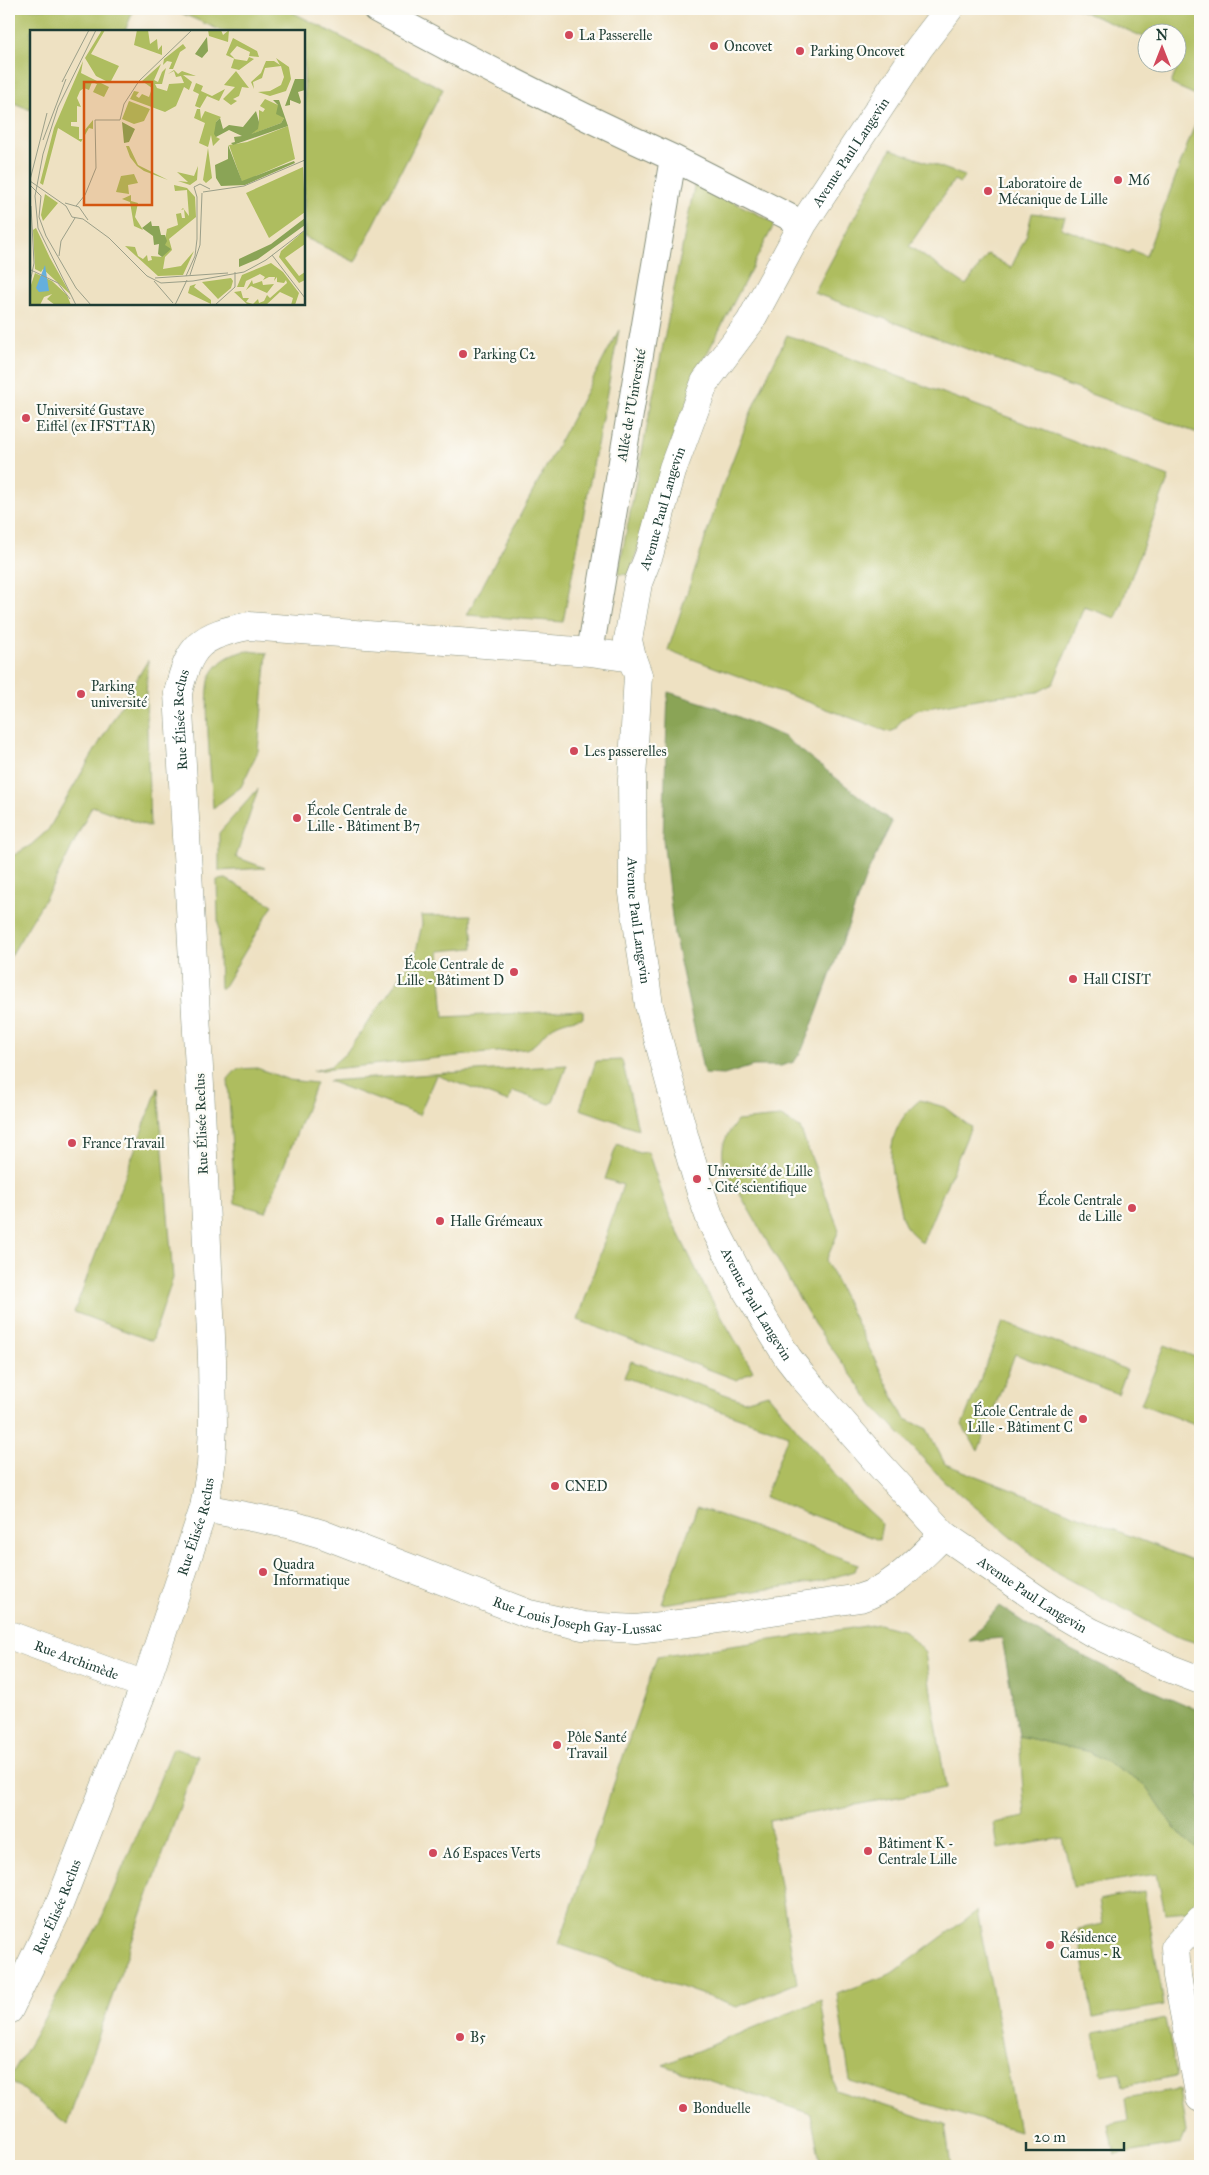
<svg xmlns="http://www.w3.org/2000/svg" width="1209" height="2175" font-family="'IM FELL Great Primer',serif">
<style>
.green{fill:#aebd5f;stroke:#667d4a}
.forest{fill:#8aa456;stroke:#547045}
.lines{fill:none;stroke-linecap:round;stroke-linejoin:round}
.pedestrian-casing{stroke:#868f7b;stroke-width:28}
.minor-casing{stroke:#868f7b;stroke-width:29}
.tertiary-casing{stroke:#868f7b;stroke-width:29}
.pedestrian{stroke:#fff;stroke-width:26}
.minor{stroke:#fff;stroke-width:28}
.tertiary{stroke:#fff;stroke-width:28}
.poi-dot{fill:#d1495b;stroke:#fdfcf7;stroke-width:2}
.labels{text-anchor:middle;stroke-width:4.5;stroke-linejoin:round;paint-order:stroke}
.poi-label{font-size:14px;fill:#1f3d34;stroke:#fdfcf7;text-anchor:start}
.street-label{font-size:14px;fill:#1f3d34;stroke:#fdfcf7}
.inset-road{fill:none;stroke:#9b9f89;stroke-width:1}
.view{fill:#d45610;fill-opacity:0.15;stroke:#d45610;stroke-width:2.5}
.inset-edge{fill:none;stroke:#1f3d34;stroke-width:2.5}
</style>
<rect width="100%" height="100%" fill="#fdfcf7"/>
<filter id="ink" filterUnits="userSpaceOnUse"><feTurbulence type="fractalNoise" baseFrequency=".02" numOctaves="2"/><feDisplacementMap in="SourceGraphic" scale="10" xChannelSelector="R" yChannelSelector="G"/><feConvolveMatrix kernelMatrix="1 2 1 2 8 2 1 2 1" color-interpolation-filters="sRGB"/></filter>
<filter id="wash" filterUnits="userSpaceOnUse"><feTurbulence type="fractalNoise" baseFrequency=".0096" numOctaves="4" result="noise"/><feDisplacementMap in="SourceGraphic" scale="20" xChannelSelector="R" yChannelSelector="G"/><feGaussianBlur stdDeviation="1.12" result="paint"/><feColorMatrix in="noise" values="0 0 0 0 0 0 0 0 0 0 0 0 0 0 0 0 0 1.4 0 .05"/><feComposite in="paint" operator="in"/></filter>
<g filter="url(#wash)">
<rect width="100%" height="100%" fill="#eee1c2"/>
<path class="green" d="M9,9H134L125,31H31V110L9,101Z
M172,9H286L443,89L355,262L304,237V31H222Z
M1077,9H1200V97L1171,84L1182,54L1177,51L1176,32H1146V38Z
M1200,111V434L814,293L891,149L965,176L960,183L954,180L909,246L966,285L988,254L1011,268L1027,234L1032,213L1065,217L1061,228L1129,253L1131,250L1146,256Z
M695,182L775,223L698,371L629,575L618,574Z
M619,330L563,622L467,615Z
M787,335L1169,477L1116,618L1084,607L1053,684L1038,692L994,696L916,710L900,722L895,730L889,732L668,650L724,482L755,402Z
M248,651L267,653L258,751L241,787L213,808C212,785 202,690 211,675C219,660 232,653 248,651Z
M148,660L146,697L150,827L92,806L53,885L9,959V858L31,845L48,830Z
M258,789L236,857L265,868L219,871V833Z
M226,879L273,905L223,988H220L217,880Z
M471,915L473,948L439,951L444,1017L583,1010V1018C569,1020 556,1022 545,1033C539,1040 536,1045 526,1049L313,1071L331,1066L346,1053L415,956L422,924L421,916Z
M622,1060L638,1129L580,1109L596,1061Z
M567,1065L553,1102L550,1104L513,1091L508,1102L436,1075L419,1115L328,1081Z
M257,1068L289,1080L316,1083L266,1212L235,1203L228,1079L237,1069Z
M158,1088L173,1278L152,1341L74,1312Z
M920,1100L944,1107L971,1127L922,1243C917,1237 909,1232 905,1225C901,1218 900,1207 898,1199C886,1161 887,1126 920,1100Z
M781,1117L800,1128L839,1230L826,1261L904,1418L927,1429L945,1464L1200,1563V1644L1175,1636L1051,1570L944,1481L874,1406L814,1324L724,1166C720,1145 725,1138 737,1121Z
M617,1144L639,1153L648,1152L669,1214L706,1290L753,1371L737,1380L578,1320L623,1185L605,1179Z
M1003,1322L1127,1370L1118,1394L1015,1354L978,1451L962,1425Z
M1165,1345L1200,1359V1427L1141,1404Z
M631,1361L744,1401L768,1394L855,1499L882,1524L879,1540L765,1497L788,1435L624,1377Z
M697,1507L858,1564L854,1571L819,1582L662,1604Z
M879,1624L905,1631L925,1653L946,1788L769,1821L797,1983L737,2007L559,1944L657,1657Z
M1019,1736L1090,1752L1145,1785L1175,1829L1195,1848L1200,1845V1903L1190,1911L1165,1913L1157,1874L1073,1887L1063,1838L998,1849L994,1823L1025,1817Z
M173,1748L198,1756L67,2124L9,2079L100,1922Z
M1144,1891L1164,2005L1093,2018L1078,1929L1103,1924L1099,1900Z
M977,1911L1019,2131L850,2081L837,1994L893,1973Z
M821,2000L835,2090L945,2125L951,2166H821L811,2114L663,2065Z
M1166,2019L1177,2076L1123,2086L1120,2073L1102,2076L1094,2033Z
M1179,2089L1186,2132L1181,2144L1115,2155L1109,2124L1128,2120L1125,2098Z"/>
<path class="forest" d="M668,692L716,707L784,737L892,822L866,876L816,1015L802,1050L794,1062L781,1066H753L724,1075L704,1074L674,934L663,839Z
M999,1606L1049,1639L1139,1684L1200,1711V1845L1195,1848L1175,1829L1145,1785L1090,1752L1019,1736L1002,1638L969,1641Z"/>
</g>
<g filter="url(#ink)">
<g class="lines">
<g class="pedestrian-casing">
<path id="pedestrian" d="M376,9C473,62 572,112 673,158L590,652
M673,158L803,224"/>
</g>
<g class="minor-casing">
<g id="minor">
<path id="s1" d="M632,658L638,675L632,780L633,893L649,1005L685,1139L702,1196L711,1221L748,1293L788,1358L802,1376L879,1464L944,1535L1050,1608L1091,1632L1166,1667L1200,1680"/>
<path id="s2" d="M204,1508L292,1525L322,1534L529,1614L583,1626L636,1629L712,1620L860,1598C894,1588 918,1559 944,1535"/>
<path id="s3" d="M9,1635L145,1685"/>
<path d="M1200,1920L1175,1947L1177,1976L1200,2098"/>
</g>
</g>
<g class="tertiary-casing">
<g id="tertiary">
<path id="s4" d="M9,2010L55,1915L145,1685L204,1508L211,1466L213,1425L212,1359L200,1086L178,693C189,645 201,635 249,626L590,652L632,658L628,640L638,583L649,555L673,468L705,382L750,322L803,224L919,48L949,9"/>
</g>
</g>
<use href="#pedestrian" class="pedestrian"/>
<use href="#minor" class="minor"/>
<use href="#tertiary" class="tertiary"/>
</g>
</g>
<g class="poi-dot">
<circle cx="569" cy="35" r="5"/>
<circle cx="714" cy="46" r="5"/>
<circle cx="800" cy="51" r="5"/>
<circle cx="1118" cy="180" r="5"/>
<circle cx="988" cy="191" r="5"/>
<circle cx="463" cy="354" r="5"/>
<circle cx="26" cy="418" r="5"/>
<circle cx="81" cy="694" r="5"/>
<circle cx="574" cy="751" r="5"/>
<circle cx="297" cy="818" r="5"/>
<circle cx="514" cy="972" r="5"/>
<circle cx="1073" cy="979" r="5"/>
<circle cx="72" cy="1143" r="5"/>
<circle cx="697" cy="1179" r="5"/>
<circle cx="1132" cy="1208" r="5"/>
<circle cx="440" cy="1221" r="5"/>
<circle cx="1083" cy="1419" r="5"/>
<circle cx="555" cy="1486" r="5"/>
<circle cx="263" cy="1572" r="5"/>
<circle cx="557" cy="1745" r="5"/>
<circle cx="868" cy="1851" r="5"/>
<circle cx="433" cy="1853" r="5"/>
<circle cx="1050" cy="1945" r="5"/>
<circle cx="460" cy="2037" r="5"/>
<circle cx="683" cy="2108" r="5"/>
</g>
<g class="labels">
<g class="poi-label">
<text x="579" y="40">La Passerelle</text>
<text x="724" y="51">Oncovet</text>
<text x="810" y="56">Parking Oncovet</text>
<text x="1128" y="185">M6</text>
<text x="998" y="188">Laboratoire de<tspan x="998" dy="16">Mécanique de Lille</tspan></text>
<text x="473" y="359">Parking C2</text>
<text x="36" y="415">Université Gustave<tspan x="36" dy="16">Eiffel (ex IFSTTAR)</tspan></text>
<text x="91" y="691">Parking<tspan x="91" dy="16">université</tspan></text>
<text x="584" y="756">Les passerelles</text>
<text x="307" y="815">École Centrale de<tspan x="307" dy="16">Lille - Bâtiment B7</tspan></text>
<text x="504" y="969" text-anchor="end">École Centrale de<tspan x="504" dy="16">Lille - Bâtiment D</tspan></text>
<text x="1083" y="984">Hall CISIT</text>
<text x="82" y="1148">France Travail</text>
<text x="707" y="1176">Université de Lille<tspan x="707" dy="16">‐ Cité scientifique</tspan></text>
<text x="1122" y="1205" text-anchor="end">École Centrale<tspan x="1122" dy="16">de Lille</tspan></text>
<text x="450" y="1226">Halle Grémeaux</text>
<text x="1073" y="1416" text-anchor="end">École Centrale de<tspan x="1073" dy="16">Lille - Bâtiment C</tspan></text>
<text x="565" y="1491">CNED</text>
<text x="273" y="1569">Quadra<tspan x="273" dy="16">Informatique</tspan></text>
<text x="567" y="1742">Pôle Santé<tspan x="567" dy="16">Travail</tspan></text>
<text x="878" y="1848">Bâtiment K -<tspan x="878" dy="16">Centrale Lille</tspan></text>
<text x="443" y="1858">A6 Espaces Verts</text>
<text x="1060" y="1942">Résidence<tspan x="1060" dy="16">Camus - R</tspan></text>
<text x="470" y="2042">B5</text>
<text x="693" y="2113">Bonduelle</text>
</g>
<g class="street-label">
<text dy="5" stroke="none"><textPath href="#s4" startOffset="2408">Avenue Paul Langevin</textPath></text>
<text transform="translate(631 405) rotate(-80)" y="5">Allée de l'Université</text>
<text dy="5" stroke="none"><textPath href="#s4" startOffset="2002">Avenue Paul Langevin</textPath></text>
<text dy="5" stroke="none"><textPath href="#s4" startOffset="1329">Rue Élisée Reclus</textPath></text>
<text dy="5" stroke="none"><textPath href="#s1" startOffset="264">Avenue Paul Langevin</textPath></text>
<text transform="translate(201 1124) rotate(-92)" y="5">Rue Élisée Reclus</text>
<text dy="5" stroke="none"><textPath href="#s1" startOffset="669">Avenue Paul Langevin</textPath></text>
<text dy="5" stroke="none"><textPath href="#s4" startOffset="519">Rue Élisée Reclus</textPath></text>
<text dy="5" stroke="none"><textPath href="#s1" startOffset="1074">Avenue Paul Langevin</textPath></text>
<text dy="5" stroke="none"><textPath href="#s2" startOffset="391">Rue Louis Joseph Gay-Lussac</textPath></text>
<text dy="5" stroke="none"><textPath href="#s3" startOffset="72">Rue Archimède</textPath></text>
<text dy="5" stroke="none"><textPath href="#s4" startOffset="114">Rue Élisée Reclus</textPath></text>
</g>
</g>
<g transform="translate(30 30)">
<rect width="275" height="275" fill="#eee1c2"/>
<path d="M72,0H75L61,24L89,36L80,53L66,46L55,28ZM107,0H118L120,14L127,9L128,20L132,15V25L104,15ZM178,0H191L193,5L199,0L198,12L179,6ZM203,8L227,21L229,27L219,26L220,22L207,16L200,24L205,29L196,25ZM153,14L156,18L150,22L143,39H139L142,32L137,31L133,35L134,29ZM219,27L224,29L209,40L201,38L204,29L217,31ZM246,28L259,37L261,49L256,61L240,66L228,62L240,61L251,55L254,47L251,36L235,38L232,48L223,52L224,59L221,52L231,43L236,31H244L250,35ZM53,31L51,43L79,57L74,67L63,62L67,54L62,52L59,60L54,58L50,61L47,68L51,77L47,76V92H41V96L49,97V109H53L54,101L63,90V99L59,98L51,112L28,98L13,155L10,153L24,98ZM131,34L124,50L128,52L132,42L136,38L132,54H125L127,58L137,61L139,54L154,53L151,46L146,47L144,41L138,44L144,40L148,44L152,41L166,46L153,45L162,52L159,60L154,57L146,76L135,82L100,69L104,61L109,62L106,66L109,68L112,64L119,67L122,58L112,51ZM206,41L219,58L212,57L209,66L203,69L207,71L201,75L193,69L205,57L194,55ZM166,53L173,56L171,61L182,66L195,59L189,71L177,66L170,78L165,76L169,64L163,61ZM235,69L248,75L254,88L251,93L219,105L229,92V80L233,82L235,79L230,76ZM99,71L120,79L114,91L104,94L92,89ZM167,79H170L171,89L175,81L191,87L186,92V107L190,109L183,116L181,105L178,117L169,113L175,93L164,88ZM258,96L265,129L212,152L199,115L217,112ZM96,116H99L108,135L138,150L114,141L107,136L100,127ZM178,118L182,148L176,153L173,150ZM168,136L167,150L160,155L148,151L158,152L147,142L164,146ZM273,137L275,182L239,208L216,163ZM104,144L108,153L98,155L99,164L86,162L91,146ZM144,155L157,158L165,167L166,187L139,209L142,220L135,227L133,239L151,236L164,221L153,245L128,246L95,216L105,217L108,226L113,229L117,225L118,231L122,230L121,226L132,227L137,199L148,195L146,184L151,183L152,188H155L154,179L151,180L153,178L159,186L157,160L145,161ZM15,164L28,173L13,191L11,185ZM101,165V171L108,173L105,187L113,200L104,196L100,172L92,169ZM6,198L20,228L41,265L13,239L11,242L5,239L3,200ZM275,200V214L255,228L269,246L275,242V250L269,253L249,227L251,221ZM241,233L253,242L269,263L265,275H261L263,268L250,262L236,275H218L204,262L211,261L213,268H219L216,272L223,274L228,269L229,273L234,271L237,265L240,268L257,253L256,250L254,253L247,252V247L244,251L245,247H239L233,250L235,247L230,244L216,251L214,257H207L212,245ZM5,243L22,251L37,265L41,275H25L17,269L22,264L14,267L10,275H0V258ZM201,248L203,251L201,258L188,269L172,252ZM222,250L223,254L232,251L233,255L244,254L237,263L221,256L216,260ZM166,254L164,257L181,270V274L158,263L160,256Z" fill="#aebd5f"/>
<path d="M177,7L178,21L172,28L165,24ZM265,49H275V60L268,62L271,72L270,74L260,70V75L255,76ZM243,70H249L258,96L203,115L201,113L205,112L204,107L212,106L199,100L186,107L184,104L186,92L190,88L193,99L199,95L213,97L226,81L229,92L228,99L221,104L251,93L254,88L246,84L248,75ZM92,92L105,99L99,112L94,113ZM198,115L212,151L264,131L265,133L215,155L191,156L186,148L185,135L198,129ZM275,188V195L228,229L209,237V229L241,214ZM121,191L122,196H129L131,205H135L137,211L135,215L141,219L132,227L128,224L129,214L124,215L123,206L112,198Z" fill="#8aa456"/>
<path d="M15,235L19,261L9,262L6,258Z" fill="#65afdd"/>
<path class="inset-road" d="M32,52L59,0M13,110L36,49M0,150L17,83M0,151L36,176L42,187L53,189L79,208L117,246L131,253L163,251L214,242L236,230L275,200M0,155L11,166L9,187L16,206L46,258L61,275M173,162L214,156L275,130M35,173L49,177L58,190M46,176L55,165L66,138L65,90H90L94,74L109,51L162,0M242,225L275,268M29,226L31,211L45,188M1,240L28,253L40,269M160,245L170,215L172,163M156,246L165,226L167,209V167L164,157L170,154L180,159M125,248L198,243M124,251L143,273M0,253L4,233L1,176M46,275L8,198L5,166L13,124L28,77L66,0M145,275L157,250M185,275L205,257V242"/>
<path class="view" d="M54,52H122V175H54Z"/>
<rect width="275" height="275" class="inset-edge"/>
</g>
<rect width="1209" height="2175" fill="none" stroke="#fdfcf7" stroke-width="30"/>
<g transform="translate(1162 48)"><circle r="24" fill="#fdfcf7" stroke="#a4b0a9"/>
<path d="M0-4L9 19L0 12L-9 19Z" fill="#d1495b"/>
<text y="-8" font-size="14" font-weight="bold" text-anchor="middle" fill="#1f3d34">N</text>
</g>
<path d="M1026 2142v8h98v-8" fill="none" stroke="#1f3d34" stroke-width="2.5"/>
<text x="1034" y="2142" font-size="15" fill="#1f3d34" stroke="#fdfcf7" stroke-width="4" paint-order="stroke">20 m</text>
</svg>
